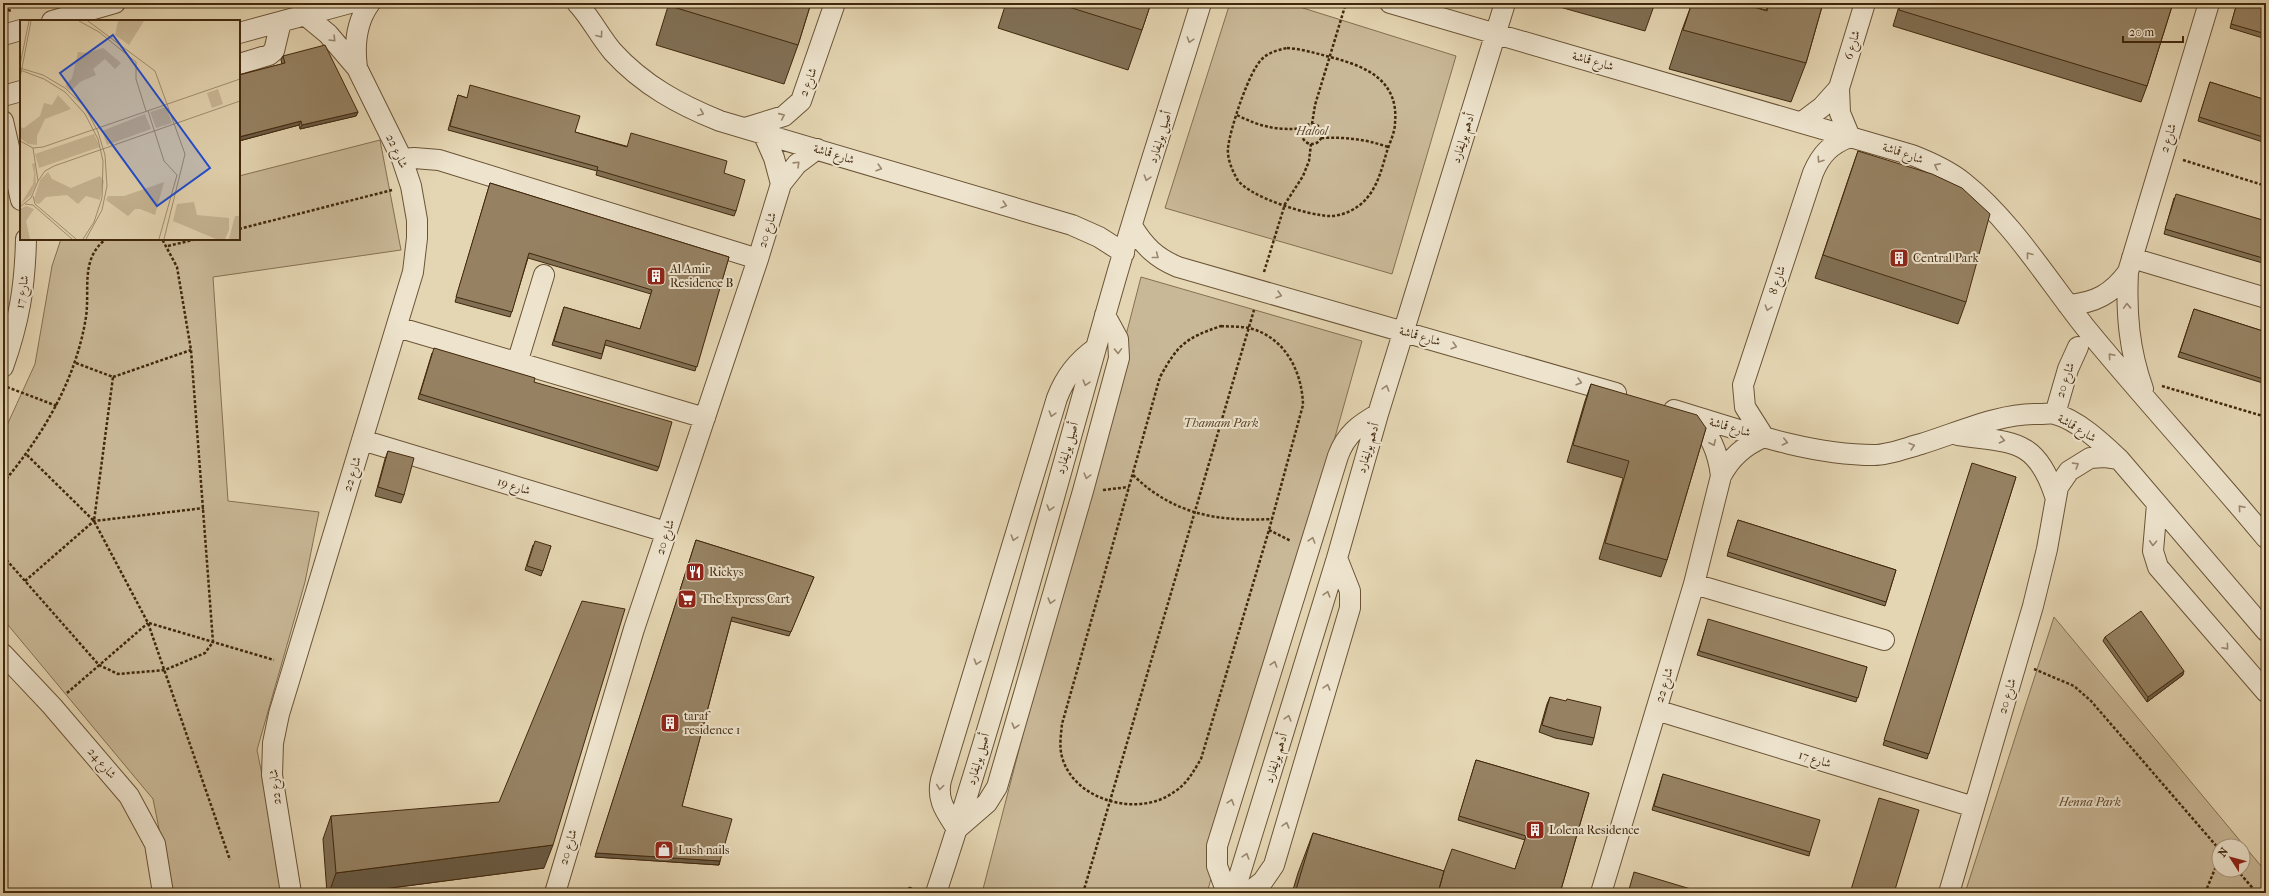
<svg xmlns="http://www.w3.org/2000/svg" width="2269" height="896" font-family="'IM FELL French Canon',Amiri,serif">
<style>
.green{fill:#c9b897;stroke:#857052;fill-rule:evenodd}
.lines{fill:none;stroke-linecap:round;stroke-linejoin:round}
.minor-casing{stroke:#6a5436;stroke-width:22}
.path{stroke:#41280d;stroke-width:2.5;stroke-dasharray:3 2;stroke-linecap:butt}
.minor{stroke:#eee4ce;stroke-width:20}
.wall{fill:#817055;stroke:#41280d}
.shaded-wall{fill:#695b45;stroke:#41280d}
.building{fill:#968263;stroke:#41280d}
.oneway{stroke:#98866e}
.labels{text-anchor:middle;stroke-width:4;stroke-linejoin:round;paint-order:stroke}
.street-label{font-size:12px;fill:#41280d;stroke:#eee4ce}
.park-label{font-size:12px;font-style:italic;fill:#5c4529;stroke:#eee4ce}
.poi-label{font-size:12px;fill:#41280d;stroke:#eee4ce;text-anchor:start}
.inset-road{fill:none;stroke:#a39071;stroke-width:1}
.view{fill:#1d4ed8;fill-opacity:0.15;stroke:#1d4ed8;stroke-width:2}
.inset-edge{fill:none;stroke:#41280d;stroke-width:2}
</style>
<rect width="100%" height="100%" fill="#e5d6b3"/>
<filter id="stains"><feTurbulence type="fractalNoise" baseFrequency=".005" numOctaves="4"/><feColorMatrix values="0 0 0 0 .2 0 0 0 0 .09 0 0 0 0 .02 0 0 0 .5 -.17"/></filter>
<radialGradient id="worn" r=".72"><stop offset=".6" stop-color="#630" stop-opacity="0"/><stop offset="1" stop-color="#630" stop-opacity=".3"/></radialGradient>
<path class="green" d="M1230,3H1287L1456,56L1392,274L1165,208Z
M380,140L401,250L213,277L228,501L319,512L305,582L257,750L286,893H172L153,799L3,619V434L35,364L52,266L61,239H239V176Z
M1141,277L1362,341L1207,893H982Z
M2054,617L2266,872V893H1965ZM2219,846H2243V870H2219Z"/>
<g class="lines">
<g class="minor-casing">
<path id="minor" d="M577,3C591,18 600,37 613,52C643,85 680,105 720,121L1072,225L1099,237L1124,253
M1390,3L1912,155C1930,162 1948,170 1963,182C2011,220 2047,279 2085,327C2144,399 2207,467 2266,538
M52,21L115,3
M239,33L350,3
M3,35L21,30
M239,64L269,55L274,51L281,22
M357,68C354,45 356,22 370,3
M3,96L21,91
M3,121L21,200
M1802,122L1822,107L1839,88
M745,128L784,116L801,101L835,3
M763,133L774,158L781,184
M402,159L414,158L439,160L758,259
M1132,226C1144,246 1156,258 1178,267L1616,393
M2132,258L2266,298
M2068,305C2095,303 2112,294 2128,272
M397,327L705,418
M1096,348C1077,361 1065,377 1057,398L941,780C936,801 947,813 957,829L987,803L997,787L1083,491L1119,358L1118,339L1105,315
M517,363L544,275
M3,367C19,322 25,287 26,239
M2143,389C2129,350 2126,313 2128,272L2209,3
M1674,410C1737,429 1807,455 1874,455C1889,455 1906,448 1921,444C1960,432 1999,413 2040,414C2045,414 2051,413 2055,414C2078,420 2103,444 2119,459L2266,631
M2055,414L2068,369L2078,347
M1693,416C1710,434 1718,451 1721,476
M1958,435C2011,443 2036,437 2055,496
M362,440L666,532
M2157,504L2153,551L2158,567L2266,692
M1694,584L1884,640
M3,654L52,706L129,796L155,844L163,893
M1656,710L1974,807
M291,893L272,775L273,743L279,714L413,272L417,238V220L411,186L402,159L357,68L328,34L305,15
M555,893L634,629L758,259L781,184L797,164L817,149
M936,893C1002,694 1055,490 1113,288C1140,193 1172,98 1201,3
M1227,893L1217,866V846L1338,456C1346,434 1359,425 1378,414
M1234,893L1337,558L1378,414L1505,3
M1248,893L1263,881L1274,865L1350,608V591L1337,558
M1601,893L1694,584L1721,476C1731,457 1744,446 1764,437L1745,407L1743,385L1813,173C1821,154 1831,144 1850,137L1840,113L1839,88L1865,3
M1949,893L2033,606L2047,549L2058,487L2069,471L2090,458L2105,457L2119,459"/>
</g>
<path class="path" d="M3,9L12,11
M1287,48C1303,49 1318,54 1334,58C1367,67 1399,81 1395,123C1395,132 1390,142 1387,151C1382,168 1378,185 1367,198C1359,208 1344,216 1330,216C1310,216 1248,197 1237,179C1232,170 1227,158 1228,148C1230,129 1249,71 1262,59C1269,52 1278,50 1287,48Z
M1237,115C1260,127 1279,131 1305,128
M1312,124L1315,105L1346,3
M1302 134a10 10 0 1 1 20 0a10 10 0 1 1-20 0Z
M1321,138C1346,137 1365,139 1388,147
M2183,160L2266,186
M239,229L392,190
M168,246L197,239
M1264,272L1285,204L1303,176L1309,161L1311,144
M1221,326C1230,327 1240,326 1249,328C1285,337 1302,371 1303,405L1269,530L1201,759C1193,772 1187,784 1174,792C1139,818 1074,801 1062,757C1059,746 1061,735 1062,724L1160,377C1178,344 1186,338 1221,326Z
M76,363L113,377L94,521
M113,377L191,350
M2162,386L2266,417
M7,387L57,406
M27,455L94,521L148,623L230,860
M1133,475C1173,514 1217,522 1272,519
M3,483C43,435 76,380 86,317C90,289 80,259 106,239
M1103,490L1129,487
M1269,530L1291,541
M3,556L99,665L118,674L165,670L205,653L213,642L191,350L177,267L162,239
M25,581L94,521L204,508
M149,623L274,660
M2034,669L2074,686L2091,701L2219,849
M67,693L148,623
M2237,870L2257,893
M900,893L909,888L918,890
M1083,893L1254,310
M2205,893L2219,859"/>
<use href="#minor" class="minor"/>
</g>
<path class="wall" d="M669,3H811L798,45L784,84L656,45Z
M1006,3H1151L1142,30L1128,70L998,28Z
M1549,3H1655L1645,31L1549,4Z
M1692,3H1740L1766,10L1768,3H1823L1806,63L1791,102L1669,69L1682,30Z
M1900,3H2173L2147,86L2141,102L1893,26Z
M2237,3H2266V39L2230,28Z
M283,56L358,112L356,116L300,129L299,125L239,141V75L282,64L281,60Z
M2210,82L2266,100V143L2198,121Z
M458,95L575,132L724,173L736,211L734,216L596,175L597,171L448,130Z
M1858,151L1966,302L1958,324L1815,278L1850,174Z
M490,183L729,257L695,371L605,345L601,359L552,345L564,307L640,329L651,294L528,258L510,317L455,302Z
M2174,198L2266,221V264L2164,234Z
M2194,309L2266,332V384L2178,357Z
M432,353L534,382L659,467L657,471L418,399Z
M1591,384L1706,428L1667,560L1661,577L1599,559L1623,478L1567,462L1585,401Z
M388,451L404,495L401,503L375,496L385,459Z
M1972,464L2016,477L1927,759L1883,745Z
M1738,520L1896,570L1885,606L1727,556Z
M696,540L814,577L789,636L731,621L682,806L720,861L719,865L595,857Z
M533,545L551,546L541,576L525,570Z
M1707,624L1867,667L1856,702L1697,655Z
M2105,637L2183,675L2147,702L2103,641Z
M1550,697L1594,738L1592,745L1555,738L1539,732L1547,704Z
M1476,760L1589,793L1560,893H1292L1298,873L1313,833L1444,871L1515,869L1525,840L1458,820Z
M1663,774L1810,852L1809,856L1652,810Z
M331,816L544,868L352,893H327L323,839Z"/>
<path class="shaded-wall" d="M358,112L356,116L300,129L302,125Z
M301,121L299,125L239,141V137Z
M2184,671L2183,675L2147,702L2148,697Z
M553,845L544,868L352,893H329L336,873Z
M596,853L720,861L719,865L595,857Z"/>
<path class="building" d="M671,3H811L798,45L670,6Z
M1056,3H1151L1142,30Z
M1692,3H1740L1767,11L1769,3H1823L1806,63L1683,30Z
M1901,3H2173L2147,86L1899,10Z
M2237,3H2266V34L2231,24Z
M325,45L358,112L302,125L301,121L239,137V75L285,63L283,56Z
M2210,82L2266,100V138L2199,117Z
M470,85L580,116L575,132L627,147L631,133L727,161L724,173L745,180L736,211L597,170L598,167L450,126L458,95L467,98Z
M1858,151L1932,174L1962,188L1990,214L1966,302L1823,255Z
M490,183L729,257L697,367L606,340L602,354L554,341L564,307L640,329L652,290L529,253L512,312L456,297Z
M2176,194L2266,221V259L2165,229Z
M2194,309L2266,332V380L2180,352Z
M434,348L535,378L534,382L672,422L659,467L420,394Z
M1591,384L1697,415L1706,428L1667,560L1605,543L1629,461L1573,445Z
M388,451L414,458L404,495L378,487Z
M1972,463L2016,477L1929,754L1884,740Z
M1738,520L1896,570L1886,602L1728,552Z
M696,540L814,577L791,632L732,617L682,806L732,819L720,861L596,853Z
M535,541L551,546L543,571L527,566Z
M582,601L625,609L553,845L336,873L331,816L499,802Z
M2141,611L2184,671L2148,697L2105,637Z
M1708,619L1867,667L1858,698L1699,651Z
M1550,697L1566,701L1567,699L1601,707L1594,738L1558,730L1542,725Z
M1476,760L1589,793L1560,893H1438L1444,871L1452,849L1515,869L1526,836L1459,816Z
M1663,774L1820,820L1810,852L1654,806Z
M1879,798L1919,810L1894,893H1850Z
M1313,833L1444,871L1438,893H1295Z
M1634,872L1704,893H1628Z"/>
<defs><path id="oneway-chevron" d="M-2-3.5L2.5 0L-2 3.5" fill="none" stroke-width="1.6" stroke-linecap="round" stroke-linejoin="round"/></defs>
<g class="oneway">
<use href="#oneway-chevron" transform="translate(600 35) rotate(54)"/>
<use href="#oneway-chevron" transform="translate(333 39) rotate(45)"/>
<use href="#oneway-chevron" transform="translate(1190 40) rotate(107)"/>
<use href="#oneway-chevron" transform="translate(701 113) rotate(23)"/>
<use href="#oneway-chevron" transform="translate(782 116) rotate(-24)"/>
<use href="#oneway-chevron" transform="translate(1820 160) rotate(124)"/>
<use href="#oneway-chevron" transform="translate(797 164) rotate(-44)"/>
<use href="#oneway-chevron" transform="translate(1937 166) rotate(-153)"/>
<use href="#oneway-chevron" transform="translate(879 168) rotate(17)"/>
<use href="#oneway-chevron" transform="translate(1147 178) rotate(107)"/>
<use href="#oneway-chevron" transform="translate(1004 205) rotate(17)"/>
<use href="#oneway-chevron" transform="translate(2029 255) rotate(-128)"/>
<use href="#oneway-chevron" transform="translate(1156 256) rotate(38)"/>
<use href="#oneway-chevron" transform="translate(1279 295) rotate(16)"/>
<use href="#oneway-chevron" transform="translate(2127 306) rotate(-92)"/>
<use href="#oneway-chevron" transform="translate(1768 308) rotate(108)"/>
<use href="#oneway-chevron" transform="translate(1454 346) rotate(16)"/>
<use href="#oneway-chevron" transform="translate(1118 351) rotate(88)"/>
<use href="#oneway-chevron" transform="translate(2111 356) rotate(-131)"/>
<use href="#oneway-chevron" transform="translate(1579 382) rotate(16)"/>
<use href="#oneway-chevron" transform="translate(1086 383) rotate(106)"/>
<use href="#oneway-chevron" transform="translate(1386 388) rotate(-73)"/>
<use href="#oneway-chevron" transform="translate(1052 414) rotate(107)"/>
<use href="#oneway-chevron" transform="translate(2002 440) rotate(12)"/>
<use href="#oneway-chevron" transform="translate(1785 442) rotate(13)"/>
<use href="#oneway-chevron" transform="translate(1713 443) rotate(65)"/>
<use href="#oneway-chevron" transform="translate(1912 446) rotate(-16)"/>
<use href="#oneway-chevron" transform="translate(2076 465) rotate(-32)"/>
<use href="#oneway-chevron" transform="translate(1087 476) rotate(105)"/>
<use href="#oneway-chevron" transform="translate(1050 508) rotate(106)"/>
<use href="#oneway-chevron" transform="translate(2241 508) rotate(-131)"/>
<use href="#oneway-chevron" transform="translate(1014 538) rotate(107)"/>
<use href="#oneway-chevron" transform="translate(1312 540) rotate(-73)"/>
<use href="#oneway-chevron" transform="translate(2153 543) rotate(93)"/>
<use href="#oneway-chevron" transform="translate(1327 594) rotate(-73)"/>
<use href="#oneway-chevron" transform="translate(1051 601) rotate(106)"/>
<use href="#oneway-chevron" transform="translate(2226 647) rotate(49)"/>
<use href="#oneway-chevron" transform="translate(977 662) rotate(107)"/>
<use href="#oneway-chevron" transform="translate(1274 664) rotate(-73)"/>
<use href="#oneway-chevron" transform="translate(1327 687) rotate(-74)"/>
<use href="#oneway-chevron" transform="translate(1288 718) rotate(-73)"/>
<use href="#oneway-chevron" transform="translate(1015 726) rotate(106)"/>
<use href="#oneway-chevron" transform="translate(940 787) rotate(98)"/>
<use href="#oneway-chevron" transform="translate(1231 802) rotate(-73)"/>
<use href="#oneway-chevron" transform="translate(1286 825) rotate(-74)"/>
<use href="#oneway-chevron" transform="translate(1246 856) rotate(-73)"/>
</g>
<defs>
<g id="building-square" transform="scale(1)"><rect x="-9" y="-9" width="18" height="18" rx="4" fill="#8f2418" stroke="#eee4ce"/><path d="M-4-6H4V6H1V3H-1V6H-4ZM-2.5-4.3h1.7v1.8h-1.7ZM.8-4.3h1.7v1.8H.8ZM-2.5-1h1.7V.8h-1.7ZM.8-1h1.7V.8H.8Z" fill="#fff"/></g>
<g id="restaurant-square" transform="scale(1)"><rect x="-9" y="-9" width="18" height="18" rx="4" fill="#8f2418" stroke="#eee4ce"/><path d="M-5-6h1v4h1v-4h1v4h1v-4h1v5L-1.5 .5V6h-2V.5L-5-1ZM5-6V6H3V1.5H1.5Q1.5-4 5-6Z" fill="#fff"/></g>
<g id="supermarket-square" transform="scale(1)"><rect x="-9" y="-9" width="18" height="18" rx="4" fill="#8f2418" stroke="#eee4ce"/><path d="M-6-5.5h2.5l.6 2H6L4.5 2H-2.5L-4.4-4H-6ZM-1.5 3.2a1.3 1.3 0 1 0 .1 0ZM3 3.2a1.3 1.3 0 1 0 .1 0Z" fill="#fff"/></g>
<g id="shop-square" transform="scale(1)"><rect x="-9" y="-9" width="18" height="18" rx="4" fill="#8f2418" stroke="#eee4ce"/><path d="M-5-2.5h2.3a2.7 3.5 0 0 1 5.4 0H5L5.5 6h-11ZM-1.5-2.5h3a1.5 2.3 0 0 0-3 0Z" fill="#fff"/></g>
</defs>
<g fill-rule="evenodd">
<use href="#building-square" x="1899" y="258"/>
<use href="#building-square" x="656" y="276"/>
<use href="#restaurant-square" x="695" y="572"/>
<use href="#supermarket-square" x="687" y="599"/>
<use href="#building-square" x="670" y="723"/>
<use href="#building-square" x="1535" y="830"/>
<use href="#shop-square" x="664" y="850"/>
</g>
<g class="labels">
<g class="street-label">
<text transform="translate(1852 45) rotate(-74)" y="4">شارع 6</text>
<text transform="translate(1593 61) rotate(16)" y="4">شارع قماشة</text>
<text transform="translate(808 82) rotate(-69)" y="4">شارع 2</text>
<text transform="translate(1160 137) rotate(-73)" y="4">أصيل بوليفارد</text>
<text transform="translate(1463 138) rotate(-73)" y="4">أدهم بوليفارد</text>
<text transform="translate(2168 138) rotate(-73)" y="4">شارع 2</text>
<text transform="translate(397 151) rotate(65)" y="4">شارع 22</text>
<text transform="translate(1903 153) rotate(19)" y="4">شارع قماشة</text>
<text transform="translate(834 154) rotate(17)" y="4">شارع قماشة</text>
<text transform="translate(767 230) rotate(-73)" y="4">شارع 20</text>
<text transform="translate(1777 280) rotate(-72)" y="4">شارع 8</text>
<text transform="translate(22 292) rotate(-81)" y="4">شارع 17</text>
<text transform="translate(1420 336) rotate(16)" y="4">شارع قماشة</text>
<text transform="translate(2065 380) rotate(-72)" y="4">شارع 20</text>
<text transform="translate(1730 427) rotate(16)" y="4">شارع قماشة</text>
<text transform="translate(2077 428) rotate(31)" y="4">شارع قماشة</text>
<text transform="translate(1067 448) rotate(-74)" y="4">أصيل بوليفارد</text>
<text transform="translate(1368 448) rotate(-74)" y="4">أدهم بوليفارد</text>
<text transform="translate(352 474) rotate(-73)" y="4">شارع 22</text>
<text transform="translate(514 486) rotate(17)" y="4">شارع 19</text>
<text transform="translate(665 537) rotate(-72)" y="4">شارع 20</text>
<text transform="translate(1664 685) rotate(-73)" y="4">شارع 22</text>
<text transform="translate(2007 696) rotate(-74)" y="4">شارع 20</text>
<text transform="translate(1276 758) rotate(-73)" y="4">أدهم بوليفارد</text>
<text transform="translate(978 759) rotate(-74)" y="4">أصيل بوليفارد</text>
<text transform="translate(1815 759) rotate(17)" y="4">شارع 17</text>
<text transform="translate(102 763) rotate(49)" y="4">شارع 24</text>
<text transform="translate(275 787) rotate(-96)" y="4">شارع 22</text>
<text transform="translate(568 847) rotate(-74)" y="4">شارع 20</text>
</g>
<g class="park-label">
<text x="1312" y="135">Halool</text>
<text x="1221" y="427">Thamam Park</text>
<text x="2090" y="806">Henna Park</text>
</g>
<g class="poi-label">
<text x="1913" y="262">Central Park</text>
<text x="670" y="273">Al Amir<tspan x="670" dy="14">Residence B</tspan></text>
<text x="709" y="576">Rickys</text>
<text x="701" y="603">The Express Cart</text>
<text x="684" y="720">taraf<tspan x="684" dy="14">residence 1</tspan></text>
<text x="1549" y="834">Lolena Residence</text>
<text x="678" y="854">Lush nails</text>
</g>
</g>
<g transform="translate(20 20)">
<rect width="220" height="220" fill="#e5d6b3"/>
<path d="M98,1H124L109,25L95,15ZM83,28L101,43L95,49L85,39L73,49L76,55L60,62L51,71L48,69L45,66L52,58L58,32L67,33ZM198,69L203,84L192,88L187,73ZM38,75L51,89L25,99L17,116V125L8,124L0,118V107L4,108L20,96L24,83L32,85ZM146,87L152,103L136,108L130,92ZM125,94L131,109L87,125L82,111ZM74,114L80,127L19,148L15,134ZM15,143L16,164L11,175L0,185L13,164L14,153L12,144ZM28,152L32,159L51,168L80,156L84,161L80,180L66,176L58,184L47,175L26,177L19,184L16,183L14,179L20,160ZM144,162L135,195L120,189H115L108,196L86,180L88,176H104ZM174,182L177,195L209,198V210L205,219H196L153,201L157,184ZM6,186L14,189L6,201L10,219H0V189ZM215,196H220V219H209Z" fill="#c9b897"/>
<path class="inset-road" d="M59,1L79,12L116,42V59L126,91M68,1L135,51L165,134L144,219M0,45L9,1M0,48L23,55L45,68L65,87L78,112L85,135L87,166L82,190L66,219M0,50L24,59L45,72L65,94L78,119L83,141L82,178L74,202L63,219M0,58L11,1M128,91L144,141L157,155L139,219M0,121L13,128L23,127L220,59M18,161L25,151L34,146L220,81M13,176L15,184L56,219M5,184L13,185L52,219M0,187L11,178L18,161L13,128"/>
<path class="view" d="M93,15L190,148L137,186L40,53Z"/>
<rect width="220" height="220" class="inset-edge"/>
</g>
<rect width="2269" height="896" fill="none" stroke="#e5d6b3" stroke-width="16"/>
<rect x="4" y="4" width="2261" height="888" fill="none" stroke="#41280d" stroke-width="2"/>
<rect x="8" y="8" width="2253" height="880" fill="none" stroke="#41280d"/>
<g transform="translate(2231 858) rotate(306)"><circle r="19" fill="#eee4ce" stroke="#a99981"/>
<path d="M0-3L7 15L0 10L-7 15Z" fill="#8f2418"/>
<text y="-6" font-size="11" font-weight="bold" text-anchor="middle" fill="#41280d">N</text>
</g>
<path d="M2123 36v6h60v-6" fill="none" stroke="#41280d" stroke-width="2"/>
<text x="2129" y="36" font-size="12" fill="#41280d" stroke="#eee4ce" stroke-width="3" paint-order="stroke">20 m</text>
<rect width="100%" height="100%" filter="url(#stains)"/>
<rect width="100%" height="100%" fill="url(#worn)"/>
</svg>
